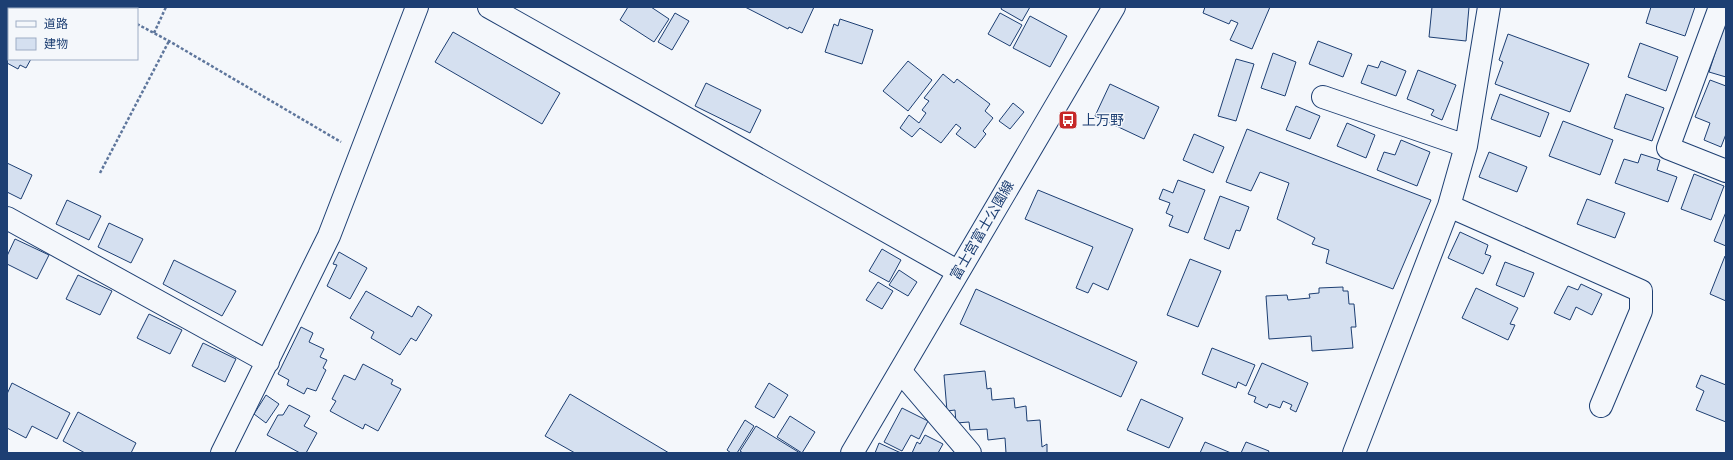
<svg xmlns="http://www.w3.org/2000/svg" width="1733" height="460" font-family="'Varela Round','Noto Sans JP',sans-serif">
<style>
.building{fill:#d5e0f0;stroke:#1d3f73}
.lines{fill:none;stroke-linecap:round;stroke-linejoin:round}
.minor-casing{stroke:#1d3f73;stroke-width:24}
.secondary-casing{stroke:#1d3f73;stroke-width:24}
.path{stroke:#5e769c;stroke-width:2.5;stroke-dasharray:3 2;stroke-linecap:butt}
.minor{stroke:#f4f7fb;stroke-width:22}
.secondary{stroke:#f4f7fb;stroke-width:22}
.labels{text-anchor:middle;stroke-width:3;stroke-linejoin:round;paint-order:stroke}
.poi-label{font-size:14px;fill:#1d3f73;stroke:#f4f7fb;text-anchor:start}
.street-label{font-size:14px;fill:#1d3f73;stroke:#f4f7fb}
</style>
<rect width="100%" height="100%" fill="#f4f7fb"/>
<path class="building" d="M24,7H49L48,9H23Z
M628,7H651L669,19L654,42L620,20Z
M745,7H814L802,33L789,27L788,29Z
M1002,7H1030L1022,21L1001,9Z
M1205,7H1270L1252,49L1230,40L1238,23L1231,20L1229,24L1203,13Z
M1432,7H1469L1466,41L1429,37Z
M1651,7H1695L1685,36L1646,23Z
M675,13L689,21L672,50L658,42Z
M1000,13L1022,25L1010,46L988,34Z
M1030,16L1067,36L1050,67L1013,48Z
M840,19L873,30L862,64L825,52L834,24L838,26Z
M1725,22L1726,23V77L1709,72Z
M7,29L9,30V59H31L26,68L20,65L18,69L7,63Z
M453,32L560,93L542,124L435,62Z
M1508,34L1589,64L1570,112L1495,84L1503,62L1499,60Z
M1318,41L1352,54L1343,77L1309,64Z
M1640,43L1678,57L1666,91L1628,77Z
M1273,53L1296,62L1285,96L1261,88Z
M1236,59L1254,64L1236,121L1218,116Z
M908,61L932,80L908,111L883,91Z
M1381,61L1406,71L1396,96L1361,83L1368,65L1378,68Z
M1418,70L1456,85L1442,120L1431,115L1434,110L1407,99Z
M943,74L954,83L957,79L990,104L985,111L993,118L983,131L986,134L975,148L956,134L961,128L956,124L941,143L920,128L912,137L900,128L909,115L919,123L926,113L922,110L929,101L924,98Z
M1710,80L1726,86V134L1721,147L1704,140L1710,123L1695,117Z
M706,83L761,110L750,133L695,106Z
M1110,84L1159,107L1144,139L1095,116Z
M1500,94L1549,113L1540,137L1491,119Z
M1626,94L1664,108L1652,141L1614,128Z
M1013,103L1024,112L1010,129L999,121Z
M1296,106L1320,116L1310,139L1286,130Z
M1563,121L1613,140L1600,175L1549,156Z
M1347,123L1375,135L1366,158L1337,146Z
M1247,129L1431,200L1393,289L1326,263L1329,250L1312,244L1315,238L1277,219L1289,183L1260,172L1251,191L1226,182Z
M1194,134L1224,147L1213,173L1183,160Z
M1401,140L1430,152L1417,186L1377,170L1384,152L1395,155Z
M1489,152L1527,167L1517,192L1479,177Z
M1641,154L1660,160L1657,170L1677,177L1668,202L1615,183L1624,159L1638,163Z
M7,163L32,175L21,199L7,192Z
M1694,174L1724,186L1711,220L1681,209Z
M1178,180L1205,190L1188,233L1169,226L1173,216L1166,213L1170,203L1159,199L1163,189L1173,193Z
M1038,190L1133,229L1108,290L1093,283L1088,293L1076,288L1093,247L1025,219Z
M1220,196L1249,207L1240,231L1236,230L1229,249L1204,239Z
M1587,199L1625,213L1615,238L1577,224Z
M67,200L101,216L89,240L56,224Z
M1726,212V246L1714,241Z
M109,223L143,239L131,263L98,247Z
M1460,232L1488,245L1485,254L1491,256L1483,274L1448,258Z
M15,239L49,255L37,279L7,264V256Z
M882,249L901,260L889,282L869,271Z
M339,252L367,268L350,299L327,286L337,265L333,264Z
M1725,256L1726,257V301L1710,294Z
M1190,259L1221,271L1198,327L1167,315Z
M174,260L236,291L222,316L163,284Z
M1505,262L1534,273L1524,297L1496,285Z
M899,270L917,282L908,296L889,285Z
M78,275L112,291L100,315L66,299Z
M878,282L893,291L882,309L866,300Z
M1581,284L1602,294L1592,315L1576,307L1570,320L1554,313L1568,286L1578,290Z
M1343,287V291H1348L1349,304H1354L1356,327H1351L1353,348L1312,351L1311,336L1269,339L1266,296L1287,295L1288,300L1310,298L1309,294L1319,293V288Z
M1476,288L1518,308L1510,324L1515,325L1508,340L1462,318Z
M976,289L1137,362L1121,397L960,324Z
M366,291L412,317L418,306L432,315L416,341L411,338L400,355L371,338L374,332L350,318Z
M149,314L182,330L170,354L137,338Z
M301,327L313,333L309,342L324,349L320,357L327,360L323,368L326,370L316,391L307,388L304,394L287,385L289,380L278,374Z
M203,343L236,359L225,382L192,366Z
M1212,348L1255,365L1246,386L1238,382L1236,388L1202,374Z
M1262,363L1308,383L1296,412L1290,409L1292,405L1283,401L1280,408L1269,404L1267,408L1254,402L1256,397L1248,394Z
M363,364L393,380L391,384L401,389L378,431L365,424L363,429L330,411L336,401L332,399L344,375L355,380Z
M985,371L987,389L991,388L992,400L1014,398L1015,408L1026,406L1027,421L1040,420L1042,447L1047,444V453H1006L1005,438L988,440L987,429L970,430L969,422L956,423L955,410L947,411L944,375Z
M1701,375L1726,385V422L1696,410L1704,391L1696,387Z
M12,383L70,413L57,439L32,426L26,438L7,428V394Z
M769,383L788,395L774,418L755,407Z
M570,394L669,453H575L545,436Z
M266,395L279,404L266,423L254,414Z
M1141,399L1183,418L1169,448L1127,430Z
M289,405L310,416L304,426L317,433L306,453H300L267,435L278,415H283Z
M902,408L928,421L919,439L911,435L902,451L884,442Z
M78,412L136,443L131,453H85L63,441Z
M790,416L815,432L802,453L777,437Z
M745,420L754,426L737,453H731L727,450Z
M756,426L800,453H743L740,451Z
M925,435L943,444L938,453H912L917,442L920,444Z
M1205,442L1231,453H1200Z
M1246,442L1269,451L1268,453H1241Z
M879,443L901,453H875Z"/>
<g class="lines">
<g class="minor-casing">
<path id="minor" d="M489,7L957,271
M1720,7L1668,148L1726,171
M1323,97L1466,146
M1449,206L1641,291V311L1601,406
M7,218L268,362
M901,372L970,453
M222,453L329,236L417,7
M1354,453L1449,206L1466,146L1489,7"/>
</g>
<g class="secondary-casing">
<path id="secondary" d="M852,453L1114,7"/>
</g>
<path class="path" d="M105,7L109,9
M137,24L169,41L341,142
M154,33L166,7
M100,173L169,41"/>
<use href="#minor" class="minor"/>
<use href="#secondary" class="secondary"/>
</g>
<defs>
<g id="bus-square" transform="scale(1)"><rect x="-9" y="-9" width="18" height="18" rx="4" fill="#c62828" stroke="#f4f7fb"/><path d="M-5-6H5V4H4V6H2V4H-2V6H-4V4H-5ZM-3.5-4V0h7V-4ZM-3.5 1.2v1.5H-2V1.2ZM2 1.2v1.5H3.5V1.2Z" fill="#fff"/></g>
</defs>
<g fill-rule="evenodd">
<use href="#bus-square" x="1068" y="120"/>
</g>
<g class="labels">
<g class="poi-label">
<text x="1082" y="125">上万野</text>
</g>
<g class="street-label">
<text transform="translate(982 230) rotate(-60)" y="5">富士宮富士公園線</text>
</g>
</g>
<rect width="1733" height="460" fill="none" stroke="#1d3f73" stroke-width="16"/>
<rect x="8" y="8" width="130" height="52" fill="#f4f7fb" stroke="#9eadc5"/>
<rect x="16" y="21" width="20" height="6" fill="#f4f7fb" stroke="#9eadc5"/>
<text x="44" y="28" font-size="12" fill="#1d3f73">道路</text>
<rect x="16" y="38" width="20" height="12" fill="#d5e0f0" stroke="#9eadc5"/>
<text x="44" y="48" font-size="12" fill="#1d3f73">建物</text>
</svg>
